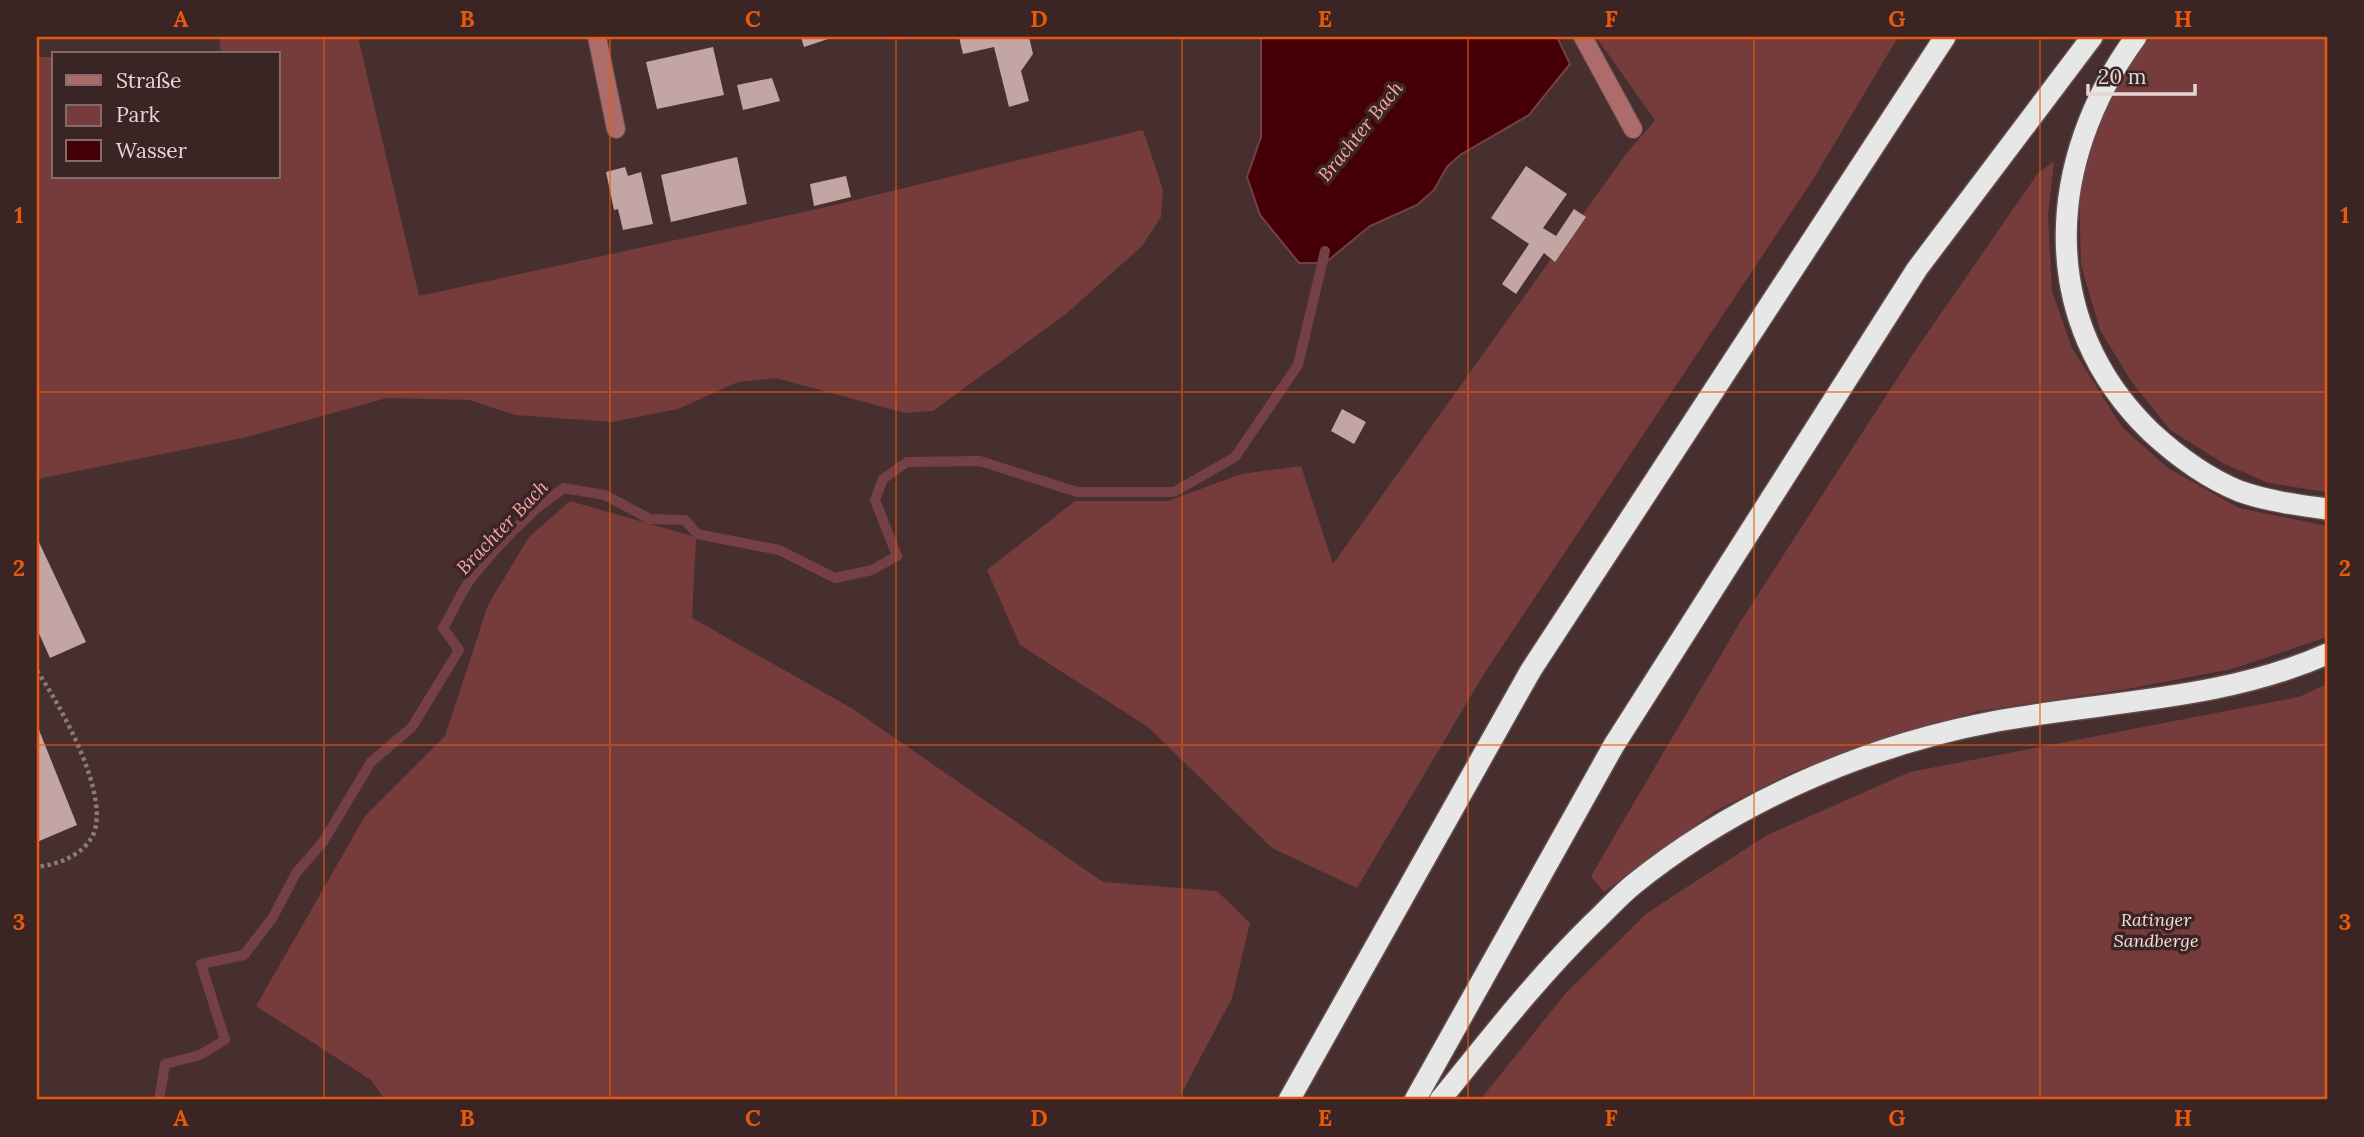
<svg xmlns="http://www.w3.org/2000/svg" width="2364" height="1137" font-family="Lora,serif">
<style>
.green{fill:#753c3b}
.water{fill:#450007;stroke:#754045;stroke-width:2}
.lines{fill:none;stroke-linecap:round;stroke-linejoin:round}
.stream{stroke:#754045;stroke-width:10}
.building{fill:#c3a6a4}
.minor-casing{stroke:#634d4c;stroke-width:20}
.highway-casing{stroke:#634d4c;stroke-width:24}
.path{stroke:#8c7978;stroke-width:4.5;stroke-dasharray:3.5 3.5;stroke-linecap:butt}
.minor{stroke:#ad6c69;stroke-width:18}
.highway{stroke:#e7e7e7;stroke-width:21}
.grid{fill:none;stroke:#e8590c;stroke-width:2;stroke-opacity:0.55}
.labels{text-anchor:middle;stroke-width:7;stroke-linejoin:round;paint-order:stroke}
.park-label{font-size:18px;font-style:italic;fill:#f7dbd9;stroke:#3b2524}
.water-label{font-size:19px;font-style:italic;fill:#f7a8a4;stroke:#3b2524}
.neatline{fill:none;stroke:#e8590c;stroke-width:2.5}
.grid-label{font-size:23px;text-anchor:middle;font-weight:bold;fill:#e8590c}
</style>
<rect width="100%" height="100%" fill="#462f2e"/>
<path class="green" d="M219,37H358L419,296L822,208L1143,130L1163,190L1161,217L1142,246L1066,314L933,411L905,413L776,378L738,382L678,409L612,422L515,415L469,400L387,398L247,437L37,479V57H54V177H278V54H221Z
M1596,37H1898L1814,178L1482,677L1357,888L1272,848L1148,727L1020,645L987,570L1075,501H1168L1241,474L1301,466L1333,564L1626,154L1655,120Z
M2151,37H2327V492L2268,483L2223,463L2170,430L2131,381L2100,330L2081,265L2079,186L2099,118L2125,70Z
M2054,161L2048,216L2052,291L2072,348L2122,427L2168,468L2239,508L2327,526V637L2232,669L2127,689L1979,711L1884,738L1793,772L1715,811L1604,892L1591,876L1739,624L1915,351L2038,173Z
M570,501L696,537L692,618L853,709L1103,882L1217,891L1250,923L1232,998L1178,1100H385L371,1080L256,1006L365,816L445,736L488,605L529,537Z
M2327,684V1100H1480L1565,994L1647,913L1767,835L1910,772L2299,697Z"/>
<path class="water" d="M1261,37H1557L1570,64L1529,115L1460,155L1447,167L1434,190L1417,205L1370,226L1325,263H1299L1260,215L1247,177L1261,137Z"/>
<g class="lines">
<path class="stream" d="M159,1100L165,1064L200,1055L225,1040L201,964L244,955L273,917L296,873L323,842L371,762L412,727L459,650L443,628C453,612 461,591 473,576C499,544 529,511 564,488L605,495L650,519L685,520L697,534L779,550L835,578L872,570L897,556L875,500L883,479L907,462L980,461L1077,492H1174L1235,457L1298,365L1325,251"/>
</g>
<path class="building" d="M801,37H834L804,47Z
M959,37H1029L1033,54L1021,71L1029,101L1009,107L994,47L963,54Z
M713,47L724,95L657,109L646,62Z
M772,78L780,101L743,110L737,85Z
M737,157L747,204L671,222L661,175Z
M1526,166L1567,194L1543,228L1556,236L1574,209L1586,217L1555,262L1544,253L1516,294L1502,284L1529,244L1491,218Z
M625,167L628,176L641,172L653,224L623,230L618,209L614,210L606,172Z
M846,176L851,197L814,206L810,184Z
M1342,409L1366,422L1354,444L1331,431Z
M37,538L86,642L50,658L37,629Z
M37,725L77,825L37,842Z"/>
<g class="lines">
<g class="minor-casing">
<path id="minor" d="M597,37L616,129
M1583,37L1633,129"/>
</g>
<g class="highway-casing">
<path id="highway" d="M2136,37C2045,161 2036,321 2151,432C2176,455 2207,478 2239,491C2267,501 2297,505 2327,509
M1289,1100L1531,670L1945,37
M1415,1100L1614,745L1917,269L2092,37
M1440,1100C1489,1040 1536,979 1592,924C1606,911 1619,896 1634,884C1737,801 1867,745 1997,721C2107,701 2223,700 2327,654"/>
</g>
<path class="path" d="M37,671C59,703 113,798 92,837C80,857 58,864 37,867"/>
<use href="#minor" class="minor"/>
<use href="#highway" class="highway"/>
</g>
<path class="grid" d="M324,37V1100M610,37V1100M896,37V1100M1182,37V1100M1468,37V1100M1754,37V1100M2040,37V1100M37,392H2327M37,745H2327"/>
<g class="labels">
<g class="park-label">
<text x="2156" y="926">Ratinger<tspan x="2156" dy="21">Sandberge</tspan></text>
</g>
<g class="water-label">
<text transform="translate(1360 131) rotate(-51)" y="7">Brachter Bach</text>
<text transform="translate(502 527) rotate(-46)" y="7">Brachter Bach</text>
</g>
</g>
<rect width="2364" height="1137" fill="none" stroke="#3b2524" stroke-width="77"/>
<rect x="52" y="52" width="228" height="126" fill="#3b2524" stroke="#7f6c6b" stroke-width="2"/>
<rect x="66" y="75" width="35" height="10" fill="#ad6c69" stroke="#7f6c6b" stroke-width="2"/>
<text x="116" y="88" font-size="21" fill="#e5d6d5">Straße</text>
<rect x="66" y="105" width="35" height="21" fill="#753c3b" stroke="#7f6c6b" stroke-width="2"/>
<text x="116" y="122" font-size="21" fill="#e5d6d5">Park</text>
<rect x="66" y="140" width="35" height="21" fill="#450007" stroke="#7f6c6b" stroke-width="2"/>
<text x="116" y="158" font-size="21" fill="#e5d6d5">Wasser</text>
<path d="M2088 84v10h107v-10" fill="none" stroke="#e5d6d5" stroke-width="3.5"/>
<text x="2098" y="84" font-size="21" fill="#e5d6d5" stroke="#3b2524" stroke-width="5" paint-order="stroke">20 m</text>
<rect x="38" y="38" width="2288" height="1060" class="neatline"/>
<g class="grid-label">
<text x="181" y="27">A</text>
<text x="467" y="27">B</text>
<text x="753" y="27">C</text>
<text x="1039" y="27">D</text>
<text x="1325" y="27">E</text>
<text x="1611" y="27">F</text>
<text x="1897" y="27">G</text>
<text x="2183" y="27">H</text>
<text x="19" y="223">1</text>
<text x="2345" y="223">1</text>
<text x="19" y="576">2</text>
<text x="2345" y="576">2</text>
<text x="19" y="930">3</text>
<text x="2345" y="930">3</text>
<text x="181" y="1126">A</text>
<text x="467" y="1126">B</text>
<text x="753" y="1126">C</text>
<text x="1039" y="1126">D</text>
<text x="1325" y="1126">E</text>
<text x="1611" y="1126">F</text>
<text x="1897" y="1126">G</text>
<text x="2183" y="1126">H</text>
</g>
</svg>
